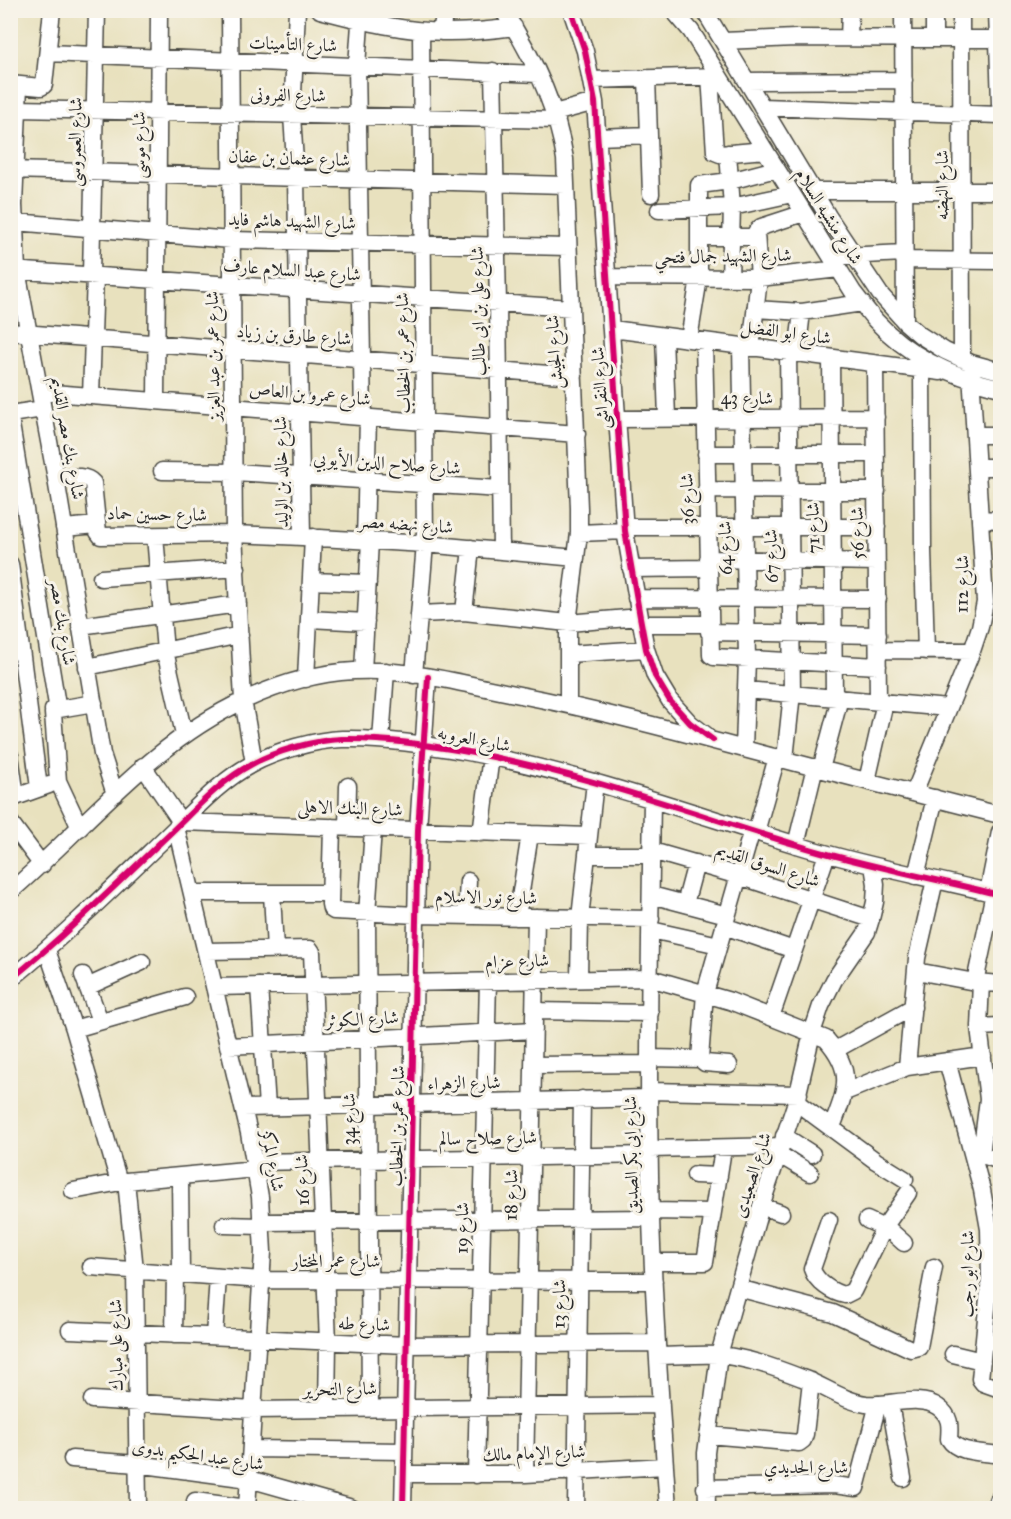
<svg xmlns="http://www.w3.org/2000/svg" width="1011" height="1519" font-family="'IM FELL Great Primer',Amiri,serif">
<style>
.lines{fill:none;stroke-linecap:round;stroke-linejoin:round}
.minor-casing{stroke:#474641;stroke-width:19}
.minor{stroke:#fff;stroke-width:16}
.cycleway-casing{stroke:#f7f3e8;stroke-width:10}
.cycleway{stroke:#d6006c;stroke-width:6}
.labels{text-anchor:middle;stroke-width:6;stroke-linejoin:round;paint-order:stroke}
.street-label{font-size:18px;fill:#2b2b2b;stroke:#f7f3e8}
</style>
<rect width="100%" height="100%" fill="#f7f3e8"/>
<filter id="ink" filterUnits="userSpaceOnUse"><feTurbulence type="fractalNoise" baseFrequency=".0167" numOctaves="2"/><feDisplacementMap in="SourceGraphic" scale="12" xChannelSelector="R" yChannelSelector="G"/><feConvolveMatrix kernelMatrix="1 2 1 2 8 2 1 2 1" color-interpolation-filters="sRGB"/></filter>
<filter id="wash" filterUnits="userSpaceOnUse"><feTurbulence type="fractalNoise" baseFrequency=".008" numOctaves="4" result="noise"/><feDisplacementMap in="SourceGraphic" scale="24" xChannelSelector="R" yChannelSelector="G"/><feGaussianBlur stdDeviation="1.35" result="paint"/><feColorMatrix in="noise" values="0 0 0 0 0 0 0 0 0 0 0 0 0 0 0 0 0 1.4 0 .05"/><feComposite in="paint" operator="in"/></filter>
<g filter="url(#wash)">
<rect width="100%" height="100%" fill="#e8e1be"/>
</g>
<g filter="url(#ink)">
<g class="lines">
<g class="minor-casing">
<path id="minor" d="M230,10L234,534L243,700L254,763
M297,10L292,115L296,178L302,537
M320,10C362,21 405,32 449,32C471,32 493,30 514,27
M361,10L357,66L363,418
M503,10C532,55 557,106 565,159L579,508V533L568,623V704
M571,10L585,51L595,102L625,531L640,617L646,649L655,676L670,701L690,723L706,735
M673,10L691,31L853,292C861,302 868,312 876,321C909,357 954,377 1000,388
M704,10L828,216L880,294L905,322L920,335L945,351L971,363L1000,371
M903,10L905,322
M934,10V39
M961,10L962,359
M997,10L1000,104
M441,32L445,10
M849,38L850,10
M723,41L795,38L998,39
M48,53L538,74
M493,71L498,304L501,551
M710,76L715,152L720,154L765,150
M647,78L651,194
M591,80L719,76
M747,81L904,80
M10,84L41,87L44,85L52,10
M19,85L14,205L17,270L56,479L102,754L115,794
M762,107L1000,115
M18,109L557,120
M554,113L595,102
M598,137L649,135
M728,153L732,207L730,278
M10,170L566,185
M813,191H1000
M659,210L732,207L792,194
M15,222L231,240L568,247
M699,237H756
M845,256L904,253
M904,260L1000,261
M10,270L571,308
M91,275L97,10
M608,277L759,278L839,269
M755,309L802,312L862,303
M612,329L941,372
M10,332L574,376
M664,336L667,418
M689,339L699,278V185L730,181L776,169
M704,341L711,655L714,657L878,666
M741,346L747,659L744,749
M751,348L759,278L756,232L761,227L804,213
M797,354L802,312
M831,358L834,697
M875,364L878,702
M922,370L923,550L926,651
M40,392L577,434
M91,396L95,275
M156,401L159,10
M10,414L43,409
M10,418L57,705L53,713L58,781L80,828
M618,419L876,417
M975,435H1000
M706,454H876
M977,467H1000
M162,471L234,472L500,489
M56,479C68,478 85,473 93,483L98,532L101,536L234,534L302,537L425,544L576,558
M706,490L877,491
M980,519L1000,520
M625,527H877
M64,528L97,525
M579,533L625,531
M155,536L165,651L184,734
M365,541L368,418
M708,559L877,562
M10,564L39,788
M631,569L708,568
M101,578L237,568
M311,581L368,583
M636,598L878,599
M464,612L471,548
M419,614L464,612L568,623L640,617
M309,619L366,622
M641,624H709
M80,626L238,604
M709,632L878,635
M878,650L972,651
M568,654L646,649
M87,667L240,635
M363,671L370,541
M414,675L425,544L421,31
M306,679L313,537
M746,690L948,708
M53,710L94,703
M381,740L386,671
M10,755L16,797
M785,759L792,693L788,352
M143,766L181,822L589,836
M821,769L840,698
M867,781L885,702
M914,793L972,651L980,627L985,602L971,373
M10,799L49,785
M652,800C650,939 647,1079 651,1218C654,1315 661,1412 668,1508
M10,822L42,865
M176,827L249,1133L260,1197L263,1252L247,1508
M332,827L330,904L331,909L334,911L417,915L651,919
M347,828L348,786
M756,832L777,757
M481,833L491,756
M796,845L815,767
M652,851L739,876L871,919
M587,855H651
M916,876L935,798
M10,892C87,826 151,743 245,700C279,684 317,673 354,671C408,668 463,684 515,694C603,711 688,734 774,757C849,777 925,796 1000,815
M988,892L1000,832
M192,893H330
M272,893L275,950
M651,895L727,915
M685,904L696,863
M466,916L468,881
M517,917L530,834
M724,926L794,950
M651,930L719,945
M47,950L74,1029L119,1182
M206,951L310,949L312,952L328,1342L327,1409
M916,971L975,982L1000,984
M83,975L100,1021
M579,979L580,918L595,782
M10,980C64,936 114,887 165,838C193,812 218,782 252,764C276,751 315,740 342,739C385,738 427,745 468,752C581,773 688,812 797,845C864,866 933,878 1000,895
M975,982L994,893
M981,982L979,1027L988,1099L981,1155
M259,986L267,1107
M87,987L142,962
M214,987L650,978L730,1001L826,1039C855,1072 846,1090 832,1127
M535,1011L650,1013
M771,1017L827,854
M979,1027L1000,1026
M74,1029L185,997
M228,1046L534,1030
M835,1050L913,1007
M649,1058L700,1059
M947,1061L982,1190L989,1229L990,1278L980,1379L983,1383L1000,1389
M534,1065L649,1064
M729,1065L705,1063L700,1059L705,993L752,830
M907,1067L917,958L935,880
M649,1091L799,1094
M845,1092L907,1067L983,1056
M796,1102L876,1161L905,1179
M243,1108L649,1098
M784,1136L812,1154
M650,1149L781,1146
M973,1152L1000,1161
M778,1154L810,1173
M256,1162L650,1155
M695,1175L719,1176
M180,1176L181,1274
M126,1181L135,1270L138,1508
M73,1191L126,1181L256,1169
M761,1206L781,1213
M651,1211L713,1212
M829,1220L812,1269C816,1282 833,1293 845,1295L853,1291L885,1226L908,1193
M867,1220L884,1228
M262,1222L651,1218
M224,1225L262,1226
M885,1226L904,1243
M653,1262H705L723,1149
M91,1267L261,1280L654,1281
M738,1288L833,1313L911,1349L919,1347L934,1267
M70,1330L407,1345L657,1343
M174,1335L175,1273
M214,1336L218,1277
M984,1340L1000,1343
M953,1354L982,1361
M658,1356C678,1356 698,1354 718,1355C746,1357 776,1368 802,1378C823,1385 843,1401 866,1404C887,1406 921,1394 938,1407C951,1416 950,1426 949,1439C958,1454 984,1452 1000,1455
M92,1400L253,1410L661,1405
M890,1403L903,1478
M370,1409L367,914L373,829
M708,1435L799,1443L803,1440L805,1434L811,1381
M251,1449L404,1451
M72,1459L137,1464L249,1479L352,1508
M404,1474H525L665,1466
M525,1474L536,917
M476,1475L488,981
M705,1488L834,1485L856,1488L878,1404
M195,1501L247,1508
M403,1508L418,830L428,677
M576,1508L582,1099
M707,1508L706,1453L719,1355L761,1206L796,1102L812,1033L821,1006L834,980L867,932L871,919L875,902L876,884L873,866
M994,1508L1000,1497"/>
</g>
<use href="#minor" class="minor"/>
<g class="cycleway-casing">
<path id="cycleway" d="M571,10L585,51L595,102L625,531L640,617L646,649L655,676L670,701L690,723L713,740
M10,980C64,936 114,887 165,838C193,812 218,782 252,764C276,751 315,740 342,739C385,738 427,745 468,752C581,773 688,812 797,845C864,866 933,878 1000,895
M403,1508L418,830L428,677"/>
</g>
<use href="#cycleway" class="cycleway"/>
</g>
</g>
<g class="labels">
<g class="street-label">
<text transform="translate(293 44) rotate(2)" y="6">شارع التأمينات</text>
<text transform="translate(288 95) rotate(1)" y="6">شارع الفرونى</text>
<text transform="translate(75 142) rotate(-89)" y="6">شارع العمروسى</text>
<text transform="translate(139 145) rotate(-90)" y="6">شارع موسى</text>
<text transform="translate(289 158) rotate(2)" y="6">شارع عثمان بن عفان</text>
<text transform="translate(942 185) rotate(-90)" y="6">شارع النهضه</text>
<text transform="translate(829 216) rotate(58)" y="6">شارع منشيه السلام</text>
<text transform="translate(292 221) rotate(2)" y="6">شارع الشهيد هاشم فايد</text>
<text transform="translate(723 256) rotate(-1)" y="6">شارع الشهيد جمال فتحي</text>
<text transform="translate(292 270) rotate(4)" y="6">شارع عبد السلام عارف</text>
<text transform="translate(478 311) rotate(-91)" y="6">شارع على بن ابى طالب</text>
<text transform="translate(786 332) rotate(8)" y="6">شارع ابو الفضل</text>
<text transform="translate(294 335) rotate(4)" y="6">شارع طارق بن زياد</text>
<text transform="translate(554 352) rotate(-93)" y="6">شارع الجيش</text>
<text transform="translate(403 353) rotate(-91)" y="6">شارع عمر بن الخطاب</text>
<text transform="translate(213 356) rotate(-91)" y="6">شارع عمر بن عبد العزيز</text>
<text transform="translate(600 388) rotate(-94)" y="6">شارع النقراشى</text>
<text transform="translate(310 394) rotate(5)" y="6">شارع عمرو بن العاص</text>
<text x="747" y="404">شارع 43</text>
<text transform="translate(68 438) rotate(80)" y="6">شارع بنك مصر القديم</text>
<text transform="translate(387 463) rotate(4)" y="6">شارع صلاح الدين الأيوبي</text>
<text transform="translate(281 472) rotate(-91)" y="6">شارع خالد بن الوليد</text>
<text transform="translate(687 499) rotate(-91)" y="6">شارع 36</text>
<text transform="translate(157 514) rotate(1)" y="6">شارع حسين حماد</text>
<text transform="translate(406 524) rotate(4)" y="6">شارع نهضه مصر</text>
<text transform="translate(813 528) rotate(-91)" y="6">شارع 71</text>
<text transform="translate(857 533) rotate(-91)" y="6">شارع 56</text>
<text transform="translate(725 548) rotate(-91)" y="6">شارع 64</text>
<text transform="translate(771 556) rotate(-91)" y="6">شارع 67</text>
<text transform="translate(962 584) rotate(-89)" y="6">شارع 112</text>
<text transform="translate(63 622) rotate(81)" y="6">شارع بنك مصر</text>
<text transform="translate(474 739) rotate(11)" y="6">شارع العروبه</text>
<text transform="translate(350 808) rotate(2)" y="6">شارع البنك الاهلى</text>
<text transform="translate(768 865) rotate(18)" y="6">شارع السوق القديم</text>
<text transform="translate(486 897) rotate(1)" y="6">شارع نور الاسلام</text>
<text transform="translate(517 961) rotate(-2)" y="6">شارع عزام</text>
<text transform="translate(362 1019) rotate(-3)" y="6">شارع الكوثر</text>
<text transform="translate(464 1083) rotate(-1)" y="6">شارع الزهراء</text>
<text transform="translate(349 1119) rotate(-90)" y="6">شارع 34</text>
<text transform="translate(397 1126) rotate(-89)" y="6">شارع عمر بن الخطاب</text>
<text transform="translate(488 1138) rotate(-1)" y="6">شارع صلاح سالم</text>
<text transform="translate(631 1155) rotate(-91)" y="6">شارع ابى بكر الصديق</text>
<text transform="translate(273 1161) rotate(80)" y="6">شارع المركز</text>
<text transform="translate(752 1175) rotate(-72)" y="6">شارع الصعيدى</text>
<text transform="translate(302 1180) rotate(-92)" y="6">شارع 16</text>
<text transform="translate(511 1195) rotate(-89)" y="6">شارع 18</text>
<text transform="translate(462 1228) rotate(-89)" y="6">شارع 19</text>
<text x="336" y="1267">شارع عمر المختار</text>
<text transform="translate(967 1274) rotate(-89)" y="6">شارع ابو رجب</text>
<text transform="translate(559 1304) rotate(-89)" y="6">شارع 13</text>
<text transform="translate(364 1324) rotate(2)" y="6">شارع طه</text>
<text transform="translate(116 1345) rotate(-91)" y="6">شارع على مبارك</text>
<text transform="translate(340 1389) rotate(-1)" y="6">شارع التحرير</text>
<text transform="translate(534 1453) rotate(-2)" y="6">شارع الإمام مالك</text>
<text transform="translate(198 1455) rotate(8)" y="6">شارع عبد الحكيم بدوى</text>
<text x="806" y="1473">شارع الحديدي</text>
</g>
</g>
<rect width="1011" height="1519" fill="none" stroke="#f7f3e8" stroke-width="36"/>
</svg>
